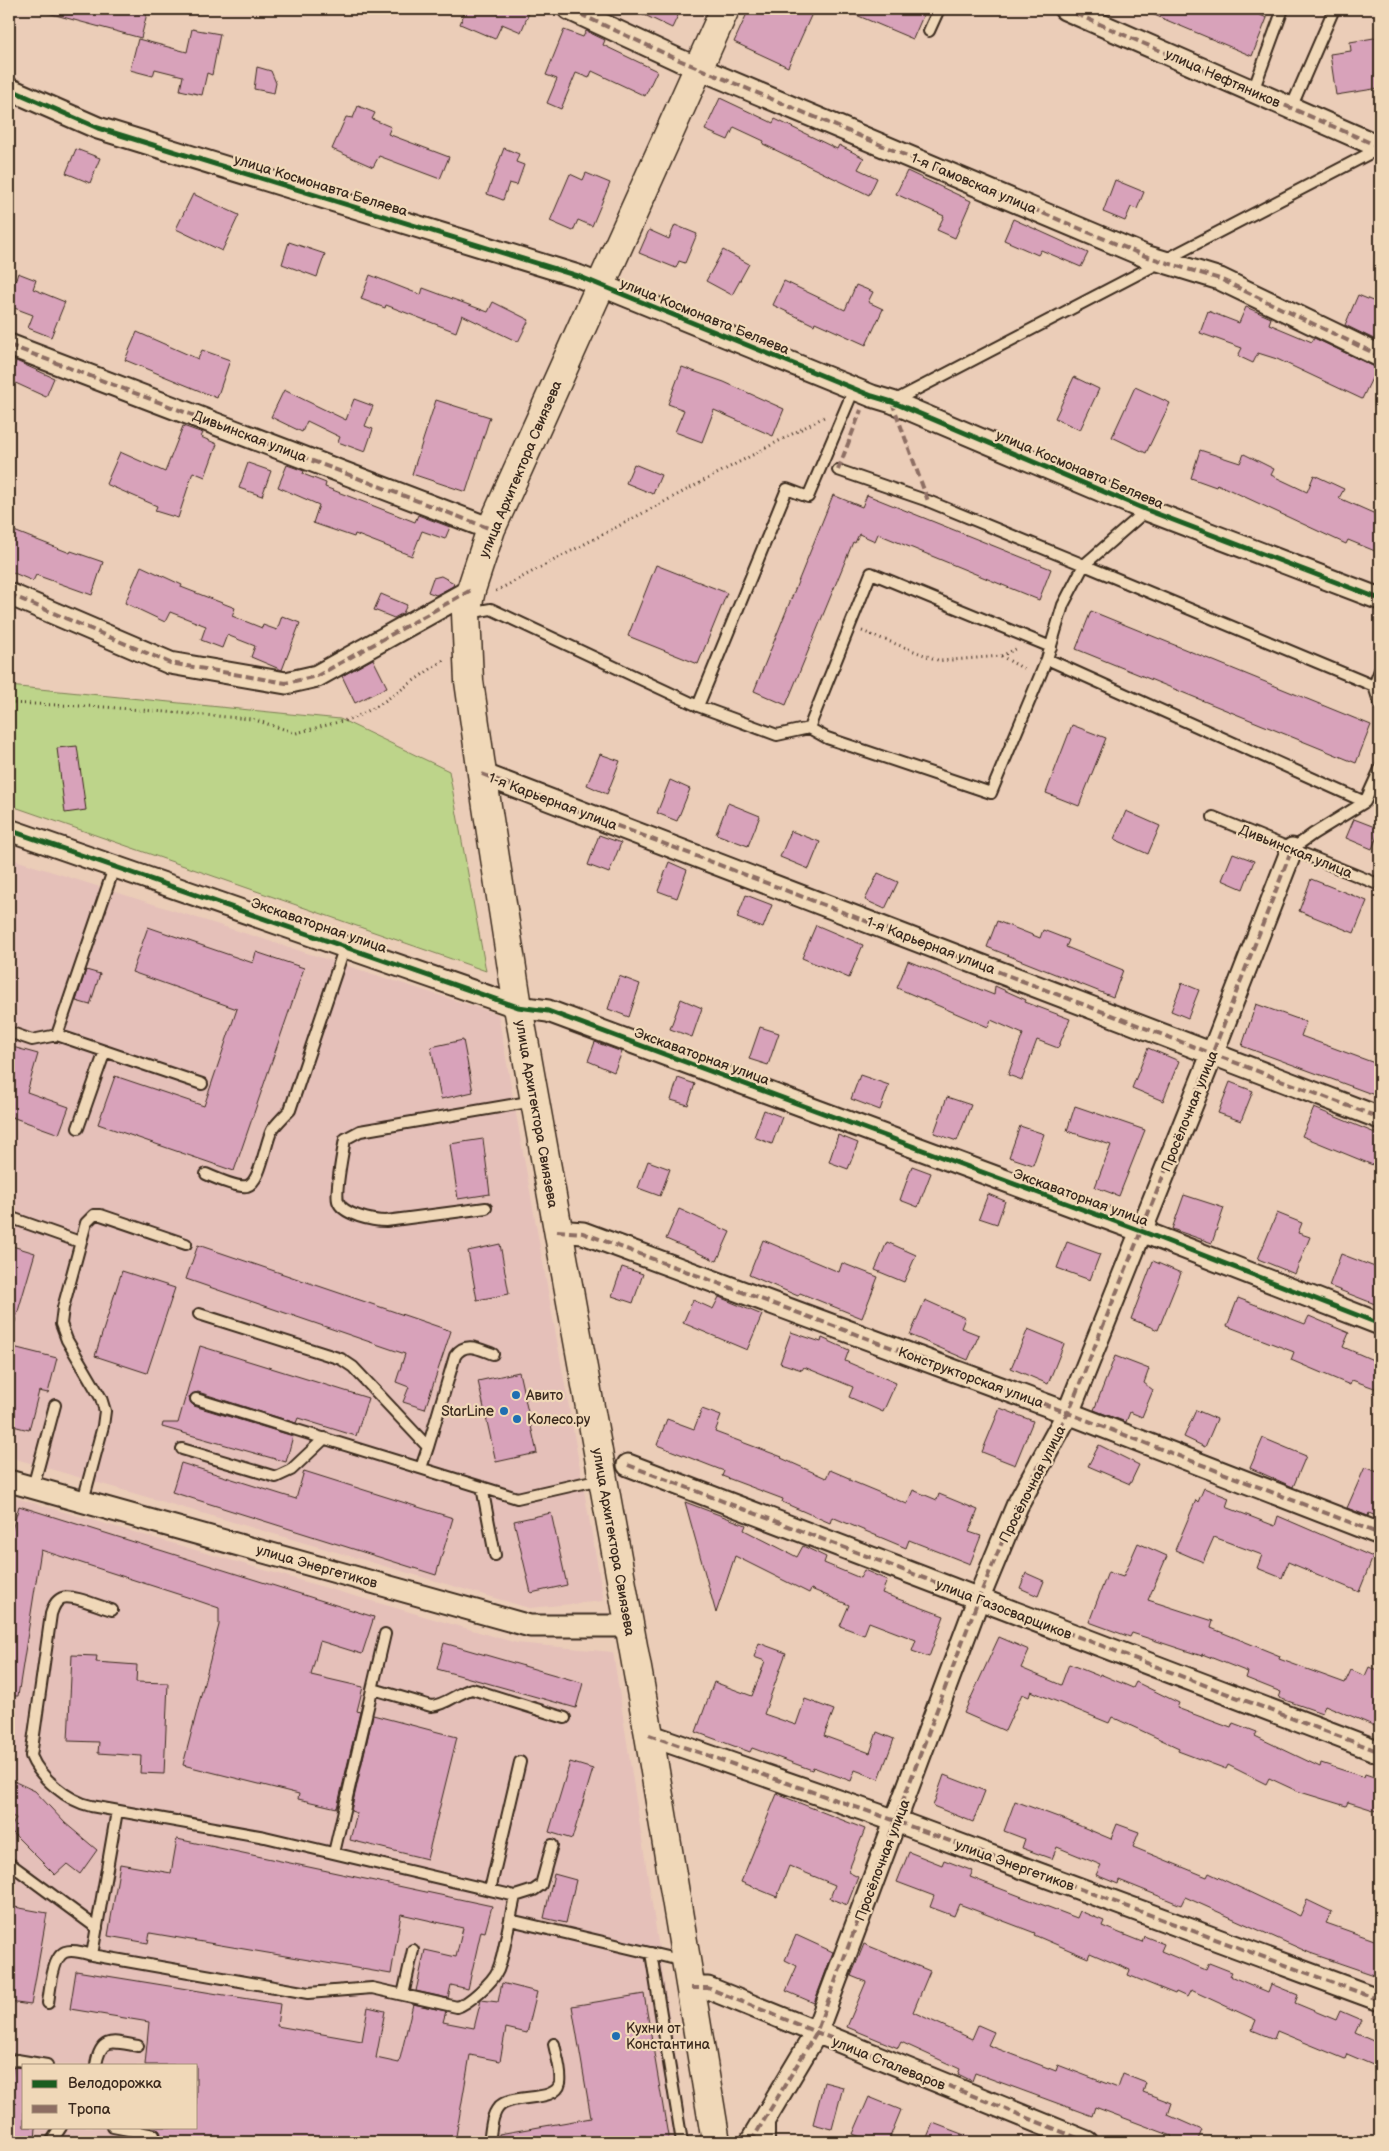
<svg xmlns="http://www.w3.org/2000/svg" width="1389" height="2151" font-family="'Balsamiq Sans',sans-serif">
<style>
.built{fill:#e5c0b9;fill-rule:evenodd}
.green{fill:#bdd48a;stroke:#7c7f54}
.building{fill:#d8a2ba;stroke:#3b2a1e}
.lines{fill:none;stroke-linecap:round;stroke-linejoin:round}
.service-casing{stroke:#3b2a1e;stroke-width:14}
.minor-casing{stroke:#3b2a1e;stroke-width:25}
.secondary-casing{stroke:#3b2a1e;stroke-width:31}
.path{stroke:#3b2a1e;stroke-width:3;stroke-dasharray:1 4;stroke-linecap:butt}
.service{stroke:#f0d8b8;stroke-width:10}
.minor{stroke:#f0d8b8;stroke-width:21}
.secondary{stroke:#f0d8b8;stroke-width:28}
.quiet{stroke:#8d6e63;stroke-width:4;stroke-dasharray:8 4;stroke-linecap:butt}
.cycleway-casing{stroke:#f0d8b8;stroke-width:8}
.cycleway{stroke:#1b5e20;stroke-width:5}
.poi-dot{fill:#1f6fb2;stroke:#f0d8b8;stroke-width:2}
.labels{text-anchor:middle;stroke-width:4.5;stroke-linejoin:round;paint-order:stroke}
.street-label{font-size:14px;fill:#3b2a1e;stroke:#f0d8b8}
.poi-label{font-size:14px;fill:#3b2a1e;stroke:#f0d8b8;text-anchor:start}
</style>
<rect width="100%" height="100%" fill="#ebcdb8"/>
<filter id="ink" filterUnits="userSpaceOnUse"><feTurbulence type="fractalNoise" baseFrequency=".02" numOctaves="2"/><feDisplacementMap in="SourceGraphic" scale="10" xChannelSelector="R" yChannelSelector="G"/><feConvolveMatrix kernelMatrix="1 2 1 2 8 2 1 2 1" color-interpolation-filters="sRGB"/></filter>
<g filter="url(#ink)">
<path class="built" d="M9,858L498,1014L604,1601L529,1608L9,1457Z
M9,1496L517,1643L613,1652L689,2142H9ZM24,2065H196V2127H24Z"/>
<path class="green" d="M9,686L340,719L449,771L486,971L9,805Z"/>
<path class="building" d="M49,9H148L141,38L48,13Z
M466,9H519L529,13L521,32L502,24L495,39L460,24Z
M632,9H681L672,28Z
M749,9H814L788,67L734,42Z
M842,9H926L913,39Z
M1140,9H1246L1267,18L1252,56Z
M192,29L220,34L212,75L207,73L202,95L180,90L183,76L155,69L153,76L130,70L138,39L187,52Z
M564,30L583,37L586,31L605,40L603,45L657,71L645,96L592,71L589,78L576,73L561,109L547,103L557,79L546,75Z
M1380,37V88L1336,95L1330,54L1351,51L1350,42Z
M257,67L271,71L276,83L274,93L254,89Z
M720,98L773,123L775,119L837,149L839,145L864,158L858,169L877,178L869,195L763,144L764,141L734,127L728,140L705,130Z
M358,106L375,113L372,119L391,127L388,134L449,157L440,179L379,156L373,167L332,149L346,117L353,118Z
M504,148L519,154L516,162L524,165L517,185L509,183L503,200L487,194Z
M76,149L100,158L90,183L66,173Z
M907,171L971,201L955,238L937,230L944,216L896,194Z
M586,173L610,183L592,226L578,220L573,231L550,221L570,174L583,180Z
M1115,180L1144,192L1137,209L1131,207L1125,221L1103,212Z
M193,194L239,215L222,251L176,229Z
M1013,219L1088,253L1081,267L1041,250L1038,255L1004,240Z
M675,225L697,234L685,263L679,261L676,268L639,253L649,230L669,239Z
M289,242L325,254L317,277L282,264Z
M723,250L749,264L732,295L706,281Z
M18,273L36,280L33,289L65,302L51,337L28,328L33,315L9,306V279L15,282Z
M370,275L421,295L423,288L488,312L493,302L529,320L518,342L462,315L456,332L386,305L385,308L361,299Z
M784,281L845,310L856,285L873,292L868,302L883,309L866,345L815,322L814,325L773,305Z
M1358,295L1380,304V336L1378,341L1345,325Z
M1246,307L1271,318L1269,324L1312,342L1314,338L1377,368L1362,399L1277,359L1258,353L1253,363L1238,356L1242,348L1200,333L1208,311L1239,323Z
M137,332L198,359L202,350L230,360L217,398L125,360Z
M16,361L54,378L46,397L9,380Z
M682,367L724,382L784,409L773,436L714,410L702,442L675,432L684,410L668,404Z
M1074,377L1099,389L1080,430L1055,418Z
M1135,387L1170,403L1146,453L1112,437Z
M284,390L346,420L354,399L373,406L365,426L373,429L365,452L338,442L340,437L307,421L302,432L271,417Z
M436,400L490,417L466,492L412,474Z
M183,426L203,433L201,437L217,444L205,477L193,472L178,518L155,511L157,506L106,484L120,452L165,472Z
M1200,450L1240,463L1244,454L1274,469L1271,475L1307,492L1314,475L1344,489L1339,498L1380,516V553L1348,540L1346,544L1217,484L1216,487L1191,478Z
M248,463L271,471L262,496L239,488Z
M634,464L661,475L653,494L626,483Z
M287,465L304,471L303,474L326,483L325,487L415,522L418,515L450,527L445,539L422,531L412,556L355,534L354,537L313,523L319,505L278,487Z
M833,495L862,507L867,495L1051,569L1039,600L878,534L875,541L859,534L855,543L853,542L786,705L754,691Z
M9,529L70,553L71,551L103,562L92,595L36,575L33,581L9,571Z
M656,565L727,593L698,664L628,636Z
M141,566L182,585L181,587L235,608L232,616L262,628L263,625L277,630L282,616L300,623L282,670L251,657L255,646L227,635L222,648L201,640L206,626L170,612L165,622L125,603Z
M441,576L454,583L453,586L436,595L428,592L433,578Z
M381,594L407,605L403,613L394,618L374,610Z
M1091,611L1371,725L1356,763L1076,649Z
M373,659L387,687L355,703L342,676Z
M1072,725L1106,738L1079,806L1046,793Z
M77,746L86,810L65,813L57,748Z
M600,754L620,761L607,794L587,785Z
M670,780L690,789L677,821L657,813Z
M728,803L760,816L748,846L716,834Z
M1126,811L1160,826L1148,854L1114,839Z
M1354,819L1380,829L1372,849L1346,838Z
M791,831L820,842L809,869L780,857Z
M599,835L621,843L609,873L588,865Z
M1233,853L1254,861L1243,889L1222,880Z
M669,862L687,870L677,898L658,891Z
M878,873L898,882L885,909L865,900Z
M1311,879L1367,901L1354,933L1299,911Z
M746,895L772,905L763,928L737,918Z
M997,921L1040,938L1043,930L1069,940L1066,947L1123,970L1113,997L987,947Z
M816,925L863,945L849,978L802,958Z
M148,927L253,963L256,952L304,968L234,1171L98,1124L115,1076L204,1106L237,1009L132,972Z
M908,961L994,995L995,986L1026,1000L1025,1002L1070,1019L1058,1048L1037,1040L1022,1080L1008,1075L1023,1034L991,1020L988,1027L897,988Z
M86,970L100,974L90,1005L76,1001Z
M619,976L640,984L629,1017L608,1009Z
M1182,983L1199,990L1188,1018L1171,1011Z
M681,999L702,1008L692,1037L670,1029Z
M1256,1004L1306,1022L1301,1036L1380,1065V1097L1242,1046Z
M760,1027L779,1033L768,1065L749,1059Z
M463,1040L473,1092L441,1099L431,1047Z
M595,1042L622,1052L614,1072L588,1061Z
M9,1046L38,1054L27,1092L69,1107L59,1134L9,1116Z
M1148,1048L1179,1061L1163,1101L1132,1088Z
M860,1075L889,1085L880,1110L851,1099Z
M678,1078L695,1084L688,1105L671,1100Z
M1230,1082L1253,1091L1241,1121L1218,1113Z
M947,1097L971,1105L957,1141L934,1133Z
M1075,1106L1145,1130L1119,1196L1095,1187L1111,1145L1067,1131Z
M1314,1108L1380,1135V1168L1302,1136Z
M764,1110L782,1117L772,1144L754,1137Z
M1020,1126L1044,1134L1033,1165L1009,1157Z
M838,1135L858,1143L848,1169L829,1162Z
M483,1139L490,1194L458,1199L450,1144Z
M648,1161L670,1169L660,1196L638,1188Z
M912,1166L931,1173L918,1207L900,1200Z
M988,1194L1005,1201L997,1224L979,1218Z
M1184,1195L1224,1208L1212,1243L1172,1229Z
M679,1209L730,1232L717,1261L666,1239Z
M1277,1213L1302,1223L1298,1233L1310,1237L1295,1274L1258,1259Z
M763,1240L839,1272L842,1263L878,1277L862,1318L800,1293L798,1296L749,1275Z
M887,1242L916,1255L904,1282L875,1270Z
M1067,1242L1100,1254L1090,1280L1057,1268Z
M500,1244L509,1294L477,1300L468,1251Z
M9,1245L35,1253L14,1325L9,1324Z
M198,1245L451,1331L425,1409L403,1402L409,1387L396,1382L405,1354L186,1279Z
M1341,1254L1380,1269V1306L1329,1286Z
M1153,1261L1181,1273L1158,1330L1131,1319Z
M622,1267L643,1274L633,1303L612,1296Z
M122,1271L175,1288L147,1373L95,1356Z
M719,1297L762,1315L747,1350L683,1323L693,1300L713,1309Z
M1238,1298L1305,1324L1309,1316L1349,1333L1343,1347L1380,1363V1390L1352,1380L1350,1385L1291,1360L1294,1352L1227,1326Z
M925,1300L965,1318L961,1328L979,1335L968,1360L910,1335Z
M1028,1329L1064,1344L1048,1384L1011,1368Z
M791,1332L821,1342L822,1338L849,1350L845,1361L896,1383L883,1412L849,1397L853,1387L804,1367L802,1370L780,1363Z
M9,1346L57,1358L48,1393L39,1391L29,1430L9,1425Z
M200,1346L368,1398L356,1436L298,1418L296,1423L198,1392L192,1394L189,1397L191,1403L194,1406L293,1436L286,1462L162,1427L163,1423H178Z
M1115,1356L1149,1369L1144,1383L1153,1390L1142,1417L1130,1412L1126,1422L1094,1410Z
M519,1372L537,1453L496,1462L478,1381Z
M1000,1408L1033,1421L1015,1465L982,1452Z
M702,1409L721,1416L715,1432L782,1457L781,1458L826,1478L830,1470L849,1478V1480L907,1504L913,1490L937,1500L939,1494L978,1510L969,1532L981,1536L970,1564L909,1540L906,1548L832,1517L830,1523L782,1502L783,1499L722,1476L724,1471L657,1445L667,1419L694,1429Z
M1196,1410L1217,1419L1205,1447L1184,1437Z
M1263,1438L1306,1456L1293,1487L1250,1468Z
M1099,1445L1139,1465L1130,1484L1088,1466Z
M181,1463L296,1499L304,1471L453,1518L436,1575L172,1492Z
M1365,1467L1380,1473V1518L1369,1513L1368,1516L1347,1508Z
M1204,1488L1229,1498L1226,1507L1275,1526L1278,1516L1373,1557L1359,1592L1288,1562L1282,1578L1257,1568L1262,1555L1214,1537L1203,1562L1175,1550L1196,1500L1198,1502Z
M685,1502L746,1525L744,1530L797,1557L803,1546L826,1557L824,1563L860,1578L864,1570L887,1580L882,1593L944,1616L929,1657L912,1651L916,1640L869,1622L864,1635L840,1626L849,1605L811,1589L809,1593L735,1556L716,1613Z
M19,1506L374,1617L362,1654L320,1641L311,1675L363,1687L357,1711L360,1712L337,1808L298,1799L299,1794L183,1765L219,1625V1608L190,1598L41,1550L18,1696H9V1540Z
M551,1513L567,1585L531,1593L514,1521Z
M1138,1543L1167,1556L1148,1600L1213,1621L1211,1628L1280,1656L1279,1659L1345,1683L1351,1670L1365,1676L1369,1667L1380,1672V1712L1375,1726L1325,1705L1322,1713L1279,1698L1281,1692L1246,1678L1248,1672L1202,1654V1656L1132,1633L1130,1637L1089,1622L1108,1572L1123,1577Z
M1026,1573L1044,1581L1038,1596L1020,1588Z
M999,1637L1029,1650L1021,1668L1061,1685L1069,1664L1099,1676L1100,1674L1133,1688L1136,1682L1179,1703L1177,1708L1231,1728L1233,1723L1257,1732L1255,1736L1320,1767L1321,1763L1364,1777L1365,1774L1380,1779V1812L1348,1802L1346,1806L1297,1791L1269,1778L1266,1784L1228,1765L1226,1769L1178,1751L1179,1748L1112,1717L1109,1723L1031,1691L1029,1697L1022,1694L1005,1731L964,1713Z
M444,1643L583,1683L576,1708L437,1669Z
M759,1643L786,1653L764,1714L796,1725L805,1699L834,1710L824,1736L870,1753L877,1732L894,1739L879,1779L855,1770L851,1781L813,1767L812,1770L752,1748L750,1752L696,1732L714,1682L752,1696L765,1661L754,1657Z
M72,1655L97,1656L96,1662L137,1665L136,1682L168,1683L164,1774L140,1773L141,1756L98,1753L99,1742L68,1741Z
M373,1715L457,1737L427,1859L350,1840L357,1813L351,1811Z
M570,1762L593,1769L572,1839L549,1832Z
M944,1775L985,1791L973,1822L933,1806Z
M9,1779L35,1791L65,1823L97,1850L80,1874L67,1864L55,1875L10,1830L16,1818L9,1815Z
M777,1794L865,1829L848,1872L858,1877L847,1905L830,1898L835,1885L789,1866L777,1897L741,1882Z
M1015,1801L1066,1820L1111,1839L1117,1824L1139,1832L1133,1847L1207,1877L1209,1873L1300,1916L1307,1900L1332,1912L1326,1923L1380,1942V1977L1310,1953L1185,1897L1181,1905L1119,1880L1118,1884L1096,1875L1101,1865L1057,1847L1052,1859L1022,1848L1025,1839L1004,1831Z
M177,1839L492,1906L485,1932L481,1931L468,1989L451,1985L448,1998L416,1991L425,1950L456,1957L463,1928L401,1914L391,1974L150,1933L148,1943L108,1936L120,1864L171,1873Z
M909,1852L942,1865L944,1860L973,1871L970,1877L1077,1918L1080,1911L1104,1921L1102,1926L1142,1942L1144,1936L1164,1944L1161,1951L1206,1970L1209,1963L1232,1972L1230,1976L1268,1992L1271,1984L1298,1995L1295,2003L1336,2020L1340,2011L1361,2020L1355,2033L1380,2044V2068L1347,2054L1345,2059L1277,2031L1274,2039L1252,2030L1256,2020L1191,1990L1187,1997L1176,1992L1175,1994L1128,1975L1130,1970L1090,1953L1088,1958L1034,1935L1035,1933L959,1904L954,1916L930,1907L934,1896L897,1882Z
M554,1874L576,1880L566,1923L544,1918Z
M9,1906L47,1913L31,2005L9,2002Z
M796,1935L833,1952L814,2003L786,1991L797,1966L785,1960Z
M864,1944L930,1971L913,2012L972,2039L978,2025L994,2032L988,2045L1056,2071L1058,2065L1118,2088L1123,2074L1146,2083L1143,2092L1172,2103L1168,2115L1202,2130L1197,2142H1169L1172,2136L1095,2107L1092,2116L975,2073L972,2081L958,2074L960,2069L901,2042L898,2048L847,2027L866,1982L851,1976Z
M76,1971L280,2004L277,2026L362,2041L368,2007L385,2011L376,2058L399,2063L413,2004L446,2011L443,2022L474,2028L481,2000L498,2002L502,1983L537,1992L527,2033L506,2028L500,2061L470,2055L455,2142H138L139,2139L153,2142L159,2139L161,2133L159,2130L150,2127H196V2065H145L149,2022L70,2009Z
M644,1994L669,2142H500L499,2134L591,2118L572,2006Z
M13,2067L24,2068V2127H36L35,2142H9V2094Z
M824,2082L843,2087L832,2129L813,2124Z
M869,2097L901,2110L888,2142H873L853,2134Z
M933,2123L980,2141V2142H925Z"/>
<g class="lines">
<g class="service-casing">
<path id="service" d="M929,31L939,9
M1253,91L1283,9
M1291,108L1334,9
M892,402L1380,148
M838,470L928,501L1084,565L1147,510
M468,613L491,609L698,706L777,735L809,728L827,738L991,793L1047,659L1063,605L1084,565L1374,686L1380,670
M1047,659L1365,802
M1374,686L1380,705
M698,706L787,489L808,497L854,389
M809,728L871,573L1051,647
M1213,817L1380,885
M1292,849L1313,834L1365,802L1380,769
M115,865L57,1035L202,1084
M9,1032L32,1040L57,1035
M78,1128L105,1051
M206,1174C215,1178 238,1188 247,1186C261,1182 265,1143 272,1130C277,1123 284,1116 290,1110L345,946
M486,1208L386,1221C374,1221 342,1215 338,1201C335,1191 343,1151 345,1139L360,1131L534,1101
M9,1217L80,1242
M199,1314L341,1359L353,1367L428,1447L421,1468
M196,1399L517,1498L601,1479
M428,1447L455,1356C465,1341 479,1349 493,1354
M182,1449L276,1477L291,1470L325,1438
M33,1487L55,1405
M482,1487L495,1555
M83,1501L103,1426L105,1411L101,1398L67,1340L61,1324L63,1308L86,1223L94,1215H101L186,1244
M112,1610C100,1607 73,1594 62,1598C55,1601 53,1608 51,1614L31,1756C40,1778 68,1801 91,1806L265,1837L515,1896L510,1920L684,1961
M373,1689L431,1706C446,1705 457,1693 472,1689L565,1718
M117,1811L92,1955L308,1993L372,1988L457,2007C468,2004 493,1982 498,1970C504,1955 506,1936 510,1920
M334,1853L385,1634
M9,1863L97,1928
M490,1890L520,1762
M515,1896L534,1890L541,1885L552,1845
M651,1953L682,2142
M403,1995L413,1950
M48,2003C50,1991 52,1957 65,1952C73,1949 84,1953 92,1955
M9,2061L17,2060L47,2065
M96,2065C101,2035 114,2042 138,2046
M769,2119V2142
M113,2127L154,2135
M51,2142L61,2127
M489,2142C491,2132 491,2116 498,2108C510,2092 556,2104 560,2083C562,2071 556,2055 554,2044"/>
</g>
<g class="minor-casing">
<path id="minor" d="M569,9L679,60L1145,256L1220,279L1380,356
M1065,9L1380,147
M9,89L98,128L578,276L872,396L892,402L1147,510L1380,599
M9,345L491,529
M9,594L170,663L286,683L317,676L471,590
M482,774L1380,1118
M9,830L518,1007L548,1011L1141,1231L1380,1324
M557,1231L583,1233L1068,1413L1380,1534
M628,1465L1380,1752
M9,1481L530,1626H629
M649,1735L896,1821L1380,2000
M691,1988H708L1087,2142
M751,2142L816,2033L978,1600L1017,1506L1068,1413L1213,1052L1292,849"/>
</g>
<g class="secondary-casing">
<path id="secondary" d="M716,2142L649,1735L518,1007L482,774L469,681L466,613L471,590L491,529L725,9"/>
</g>
<path class="path" d="M496,591L826,416
M862,631L940,661L1001,656L1018,648
M1001,656L1026,670
M9,703L105,707L252,719L296,733L354,718L379,705L445,659"/>
<use href="#service" class="service"/>
<use href="#minor" class="minor"/>
<use href="#secondary" class="secondary"/>
<path class="quiet" d="M569,9L679,60L1145,256L1220,279L1380,356
M1065,9L1380,147
M9,345L491,529
M892,402L928,501
M838,470L861,410
M9,594L170,663L286,683L317,676L471,590
M482,774L1380,1118
M557,1231L583,1233L1068,1413L1380,1534
M628,1465L1380,1752
M649,1735L896,1821L1380,2000
M691,1988H708L1087,2142
M751,2142L816,2033L978,1600L1017,1506L1068,1413L1213,1052L1292,849"/>
<g class="cycleway-casing">
<path id="cycleway" d="M9,89L98,128L578,276L872,396L892,402L1147,510L1380,599
M9,830L518,1007L548,1011L1141,1231L1380,1324"/>
</g>
<use href="#cycleway" class="cycleway"/>
</g>
</g>
<g class="poi-dot">
<circle cx="516" cy="1395" r="5"/>
<circle cx="504" cy="1411" r="5"/>
<circle cx="517" cy="1419" r="5"/>
<circle cx="616" cy="2036" r="5"/>
</g>
<g class="labels">
<g class="street-label">
<text transform="translate(1223 78) rotate(24)" y="5">улица Нефтяников</text>
<text transform="translate(974 183) rotate(23)" y="5">1-я Гамовская улица</text>
<text transform="translate(321 185) rotate(17)" y="5">улица Космонавта Беляева</text>
<text transform="translate(705 316) rotate(22)" y="5">улица Космонавта Беляева</text>
<text transform="translate(250 436) rotate(21)" y="5">Дивьинская улица</text>
<text transform="translate(520 469) rotate(-67)" y="5">улица Архитектора Свиязева</text>
<text transform="translate(1080 469) rotate(23)" y="5">улица Космонавта Беляева</text>
<text transform="translate(553 801) rotate(21)" y="5">1-я Карьерная улица</text>
<text transform="translate(1296 851) rotate(22)" y="5">Дивьинская улица</text>
<text transform="translate(319 925) rotate(19)" y="5">Экскаваторная улица</text>
<text transform="translate(931 945) rotate(21)" y="5">1-я Карьерная улица</text>
<text transform="translate(702 1056) rotate(20)" y="5">Экскаваторная улица</text>
<text transform="translate(1189 1111) rotate(-68)" y="5">Просёлочная улица</text>
<text transform="translate(537 1114) rotate(80)" y="5">улица Архитектора Свиязева</text>
<text transform="translate(1081 1197) rotate(20)" y="5">Экскаваторная улица</text>
<text transform="translate(971 1377) rotate(20)" y="5">Конструкторская улица</text>
<text transform="translate(1032 1484) rotate(-63)" y="5">Просёлочная улица</text>
<text transform="translate(614 1542) rotate(80)" y="5">улица Архитектора Свиязева</text>
<text transform="translate(317 1566) rotate(16)" y="5">улица Энергетиков</text>
<text transform="translate(1004 1609) rotate(21)" y="5">улица Газосварщиков</text>
<text transform="translate(882 1860) rotate(-69)" y="5">Просёлочная улица</text>
<text transform="translate(1015 1865) rotate(20)" y="5">улица Энергетиков</text>
<text transform="translate(889 2063) rotate(22)" y="5">улица Сталеваров</text>
</g>
<g class="poi-label">
<text x="526" y="1400">Авито</text>
<text x="494" y="1416" text-anchor="end">StarLine</text>
<text x="527" y="1424">Колесо.ру</text>
<text x="626" y="2033">Кухни от<tspan x="626" dy="16">Константина</tspan></text>
</g>
</g>
<rect width="1389" height="2151" fill="none" stroke="#f0d8b8" stroke-width="30"/>
<rect x="15" y="15" width="1359" height="2121" fill="none" stroke="#3b2a1e" stroke-width="2" filter="url(#ink)"/>
<rect x="22" y="2064" width="175" height="65" fill="#f0d8b8" stroke="#a8927a"/>
<rect x="32" y="2080" width="25" height="8" fill="#1b5e20" stroke="#a8927a"/>
<text x="68" y="2088" font-size="15" fill="#3b2a1e">Велодорожка</text>
<rect x="32" y="2105" width="25" height="8" fill="#8d6e63" stroke="#a8927a"/>
<text x="68" y="2114" font-size="15" fill="#3b2a1e">Тропа</text>
</svg>
